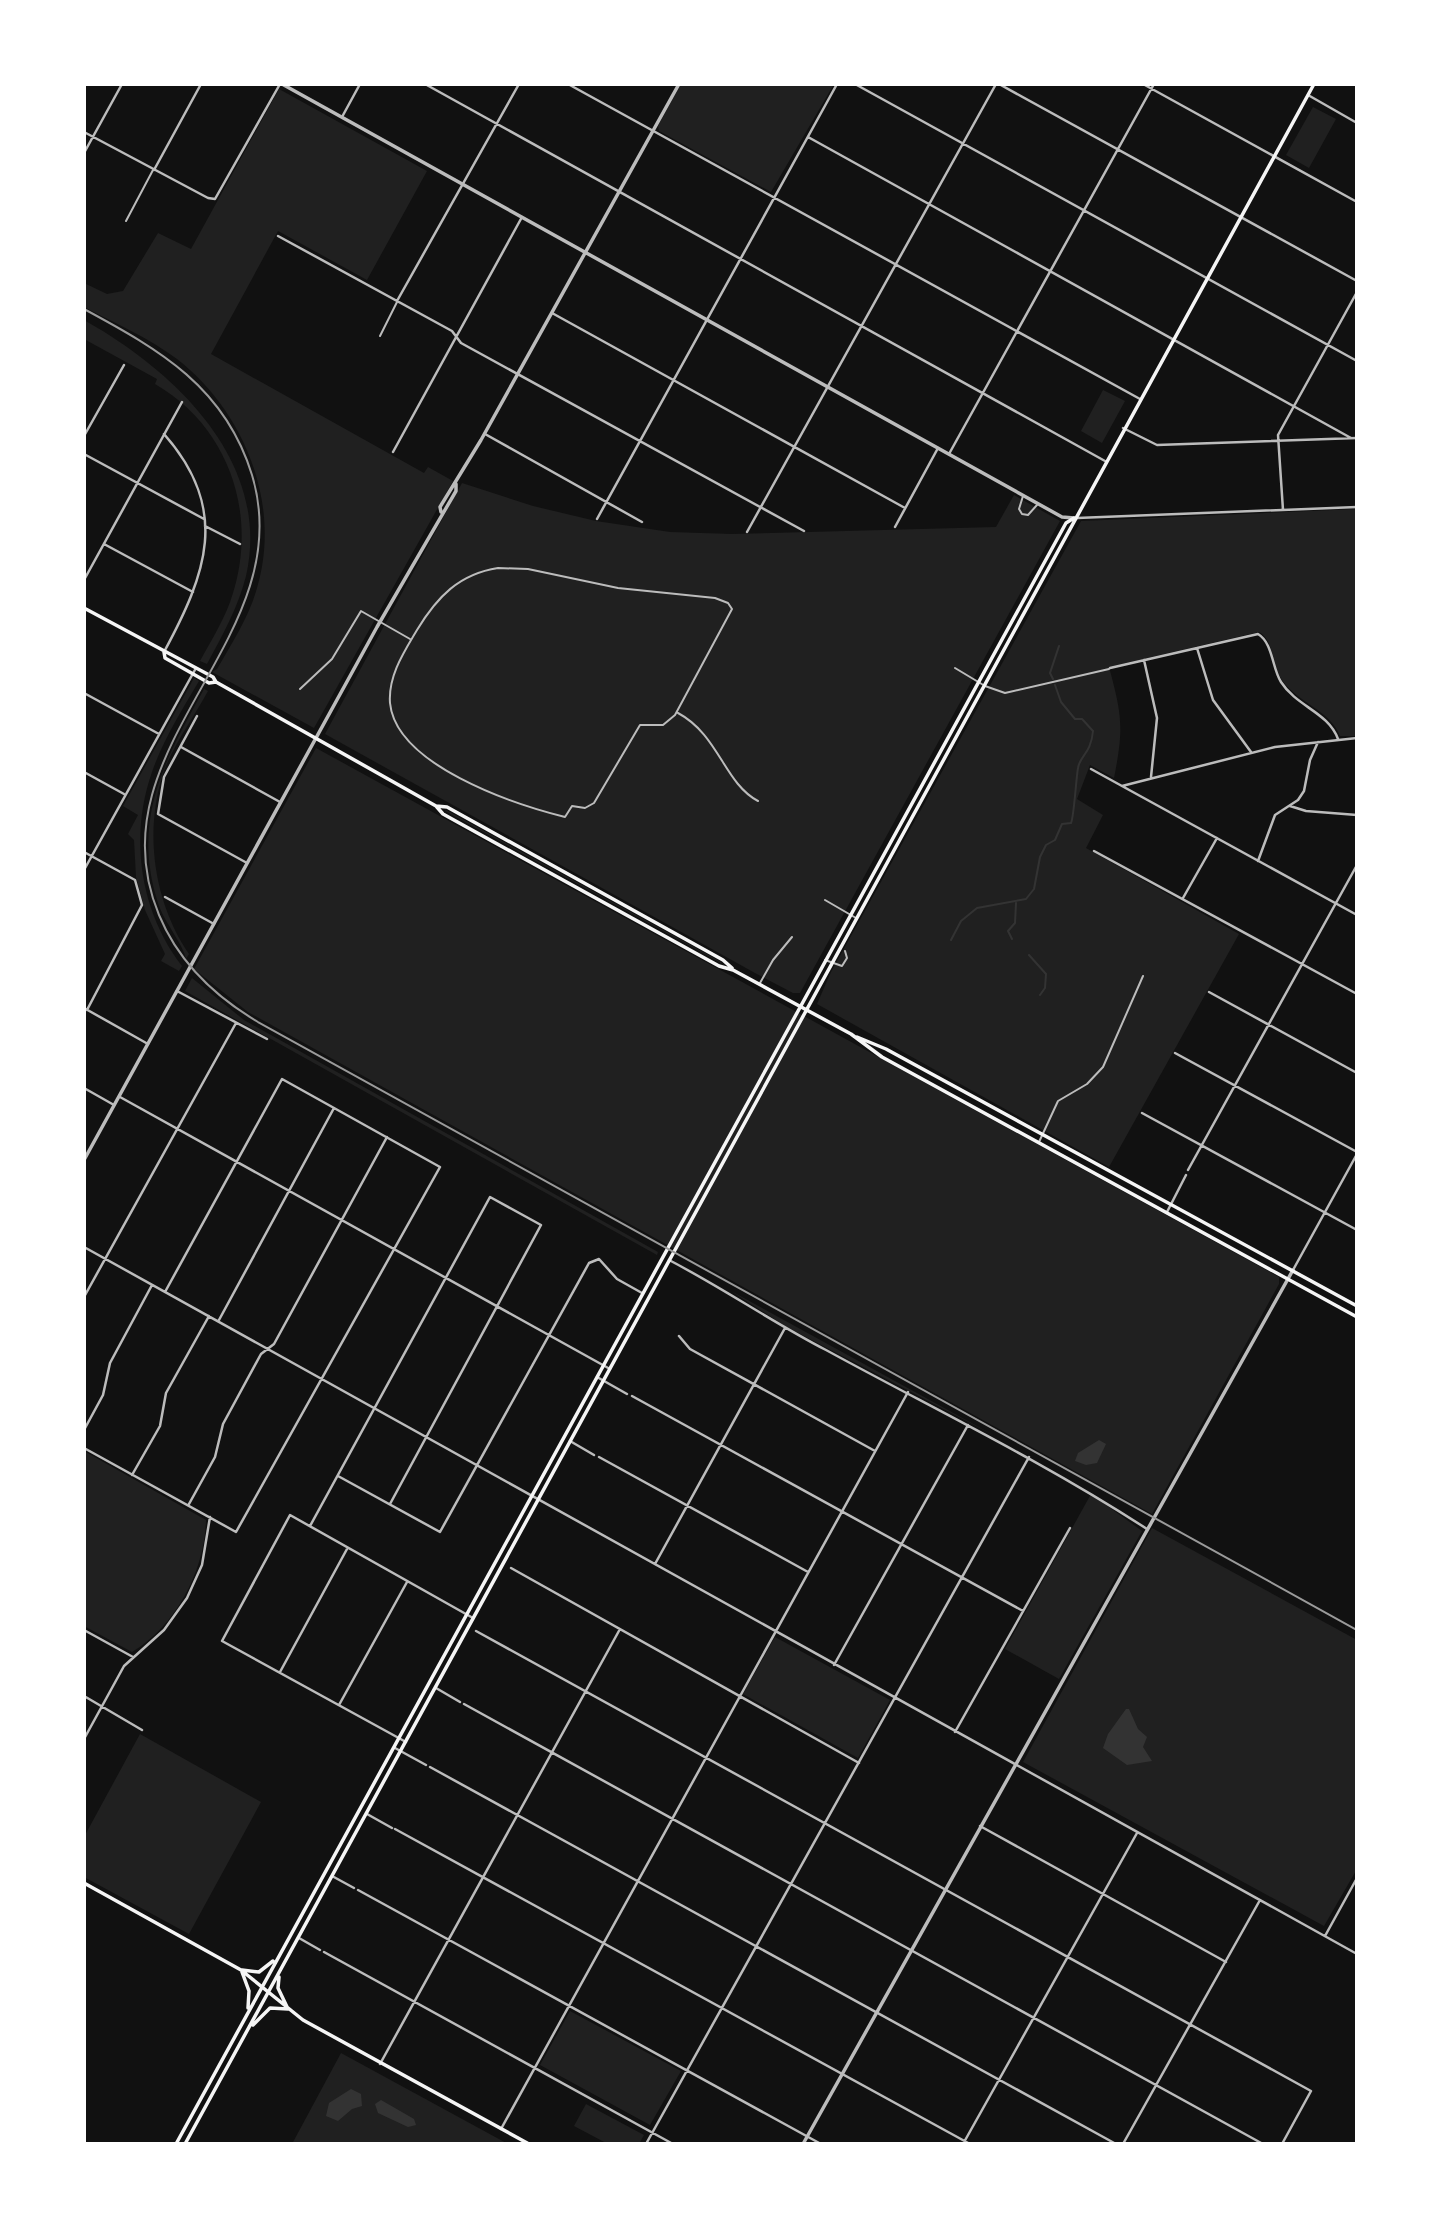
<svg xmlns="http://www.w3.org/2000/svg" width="1441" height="2228" font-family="Manrope,sans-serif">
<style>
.green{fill:#202020}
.water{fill:#333}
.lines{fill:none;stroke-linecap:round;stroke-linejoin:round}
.stream{stroke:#333;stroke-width:2}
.service{stroke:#bcbcbc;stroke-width:2}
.minor{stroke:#bcbcbc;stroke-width:2.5}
.tertiary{stroke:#bcbcbc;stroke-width:3.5}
.secondary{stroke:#f5f5f5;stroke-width:3.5}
.rail{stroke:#9a9a9a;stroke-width:2}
</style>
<rect width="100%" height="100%" fill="#111"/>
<path class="green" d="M681,84H834L771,192L659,131L658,126Z
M279,89L427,171L367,280L278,231L211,354L424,473L428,467L453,481L314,728L212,672L217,669C232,643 249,617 257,588C282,504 244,411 177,359C149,338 115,323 84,307V283L107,294L123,291L158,233L191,249Z
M1313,107L1336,119L1309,168L1286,155Z
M84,320C175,371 272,462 246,576C238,608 222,636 207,664L200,661C212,639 226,617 233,593C258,512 228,426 155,384L157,379L84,339Z
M1103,390L1125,401L1102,443L1081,431Z
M462,483L533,506L596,521L670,532L732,534L996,527L1014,495L1060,521L800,993H793L755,973L325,734Z
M1357,509V736H1340C1330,710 1298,703 1282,680C1272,665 1274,640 1259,632L1109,667C1122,715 1124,728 1114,778L1090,765L1077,799L1103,815L1086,848L1239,934L1109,1167L817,1004L831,972L1081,521Z
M194,678L199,681C182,710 163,740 152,772C129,837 140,912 182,966L179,971L161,961L165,954L145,910L136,877L134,840L128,834L138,815L123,806Z
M204,689L208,691C194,717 170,750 162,777C144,836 155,904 189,954L186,959C183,944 164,922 158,903C131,819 165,760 204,689Z
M316,748L1279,1277V1284L1152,1514L248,1012L194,969Z
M446,810L721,962V963L445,811Z
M192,978L244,1020L658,1252L657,1255L185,991Z
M731,1291L997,1437L785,1326Z
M84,1451L206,1520C205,1570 176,1626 132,1652L84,1626Z
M1091,1494L1142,1531L1059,1679L1005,1649Z
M1152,1528L1357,1640V1869L1324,1926L1023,1762Z
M775,1637L890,1700L858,1758L743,1694Z
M140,1734L261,1802L189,1934L84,1877V1837Z
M570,2011L681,2071L650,2125L540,2065Z
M341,2053L508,2144H292Z
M586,2104L644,2135L639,2144H608L574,2126Z"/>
<path class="water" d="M1099,1440L1106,1444L1097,1463L1086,1465L1075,1461L1078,1453Z
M1126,1709H1129L1138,1729L1147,1737L1143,1747L1152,1761L1127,1765L1103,1748L1108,1734Z
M351,2089L361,2094L362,2106L352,2109L338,2121L326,2116L329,2103Z
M381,2100L414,2119L416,2125L408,2127L378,2113L375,2104Z"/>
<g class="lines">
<path class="stream" d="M1053,679L1050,673L1059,646
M1012,939L1008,931L1015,923L1016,903
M951,940L961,921L977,908L1026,899L1034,889L1040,857L1046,845L1055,840L1062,824L1071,823C1074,817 1076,779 1078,768C1080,755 1091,754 1093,731L1082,719H1075L1061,702L1055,685
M1029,955L1046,974L1045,988L1040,995"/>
<path class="service" d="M126,221L153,170
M380,336L397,302
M1023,496L1019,509L1022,514L1028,515L1037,505
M498,568L528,569L618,588L715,598L728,603L732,609L675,715L663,725H640L594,803L585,808L572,806L565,817C513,804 396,765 390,703C388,676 404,652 417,630C437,597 459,574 498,568Z
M955,668L985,686L1005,693L1109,669
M300,689L332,659L361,611L410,639
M678,713C719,735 724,783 758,801
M825,900L856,918
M825,960L842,966L847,958L845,951
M760,983L773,960L792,937
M1039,1142L1058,1101L1087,1084L1103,1067L1143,976"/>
<path class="minor" d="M425,84L1105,461
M568,84L1140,399
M855,84L1357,361
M999,84L1357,281
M1143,84L1357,202
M1308,95L1357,123
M342,117L360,84
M84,132L208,198L215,199L280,84
M808,137L1351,438
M84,153L122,84
M154,170L201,84
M278,236L452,331L461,343L804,531
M397,301L519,84
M552,313L905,508
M1123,428L1157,445L1357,438
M485,434L642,522
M84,436L124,365
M393,452L522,217
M84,454L204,519
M949,454L1154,84
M1283,510L1278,435L1357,292
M1077,518L1357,507
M597,519L837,84
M205,526L240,544
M895,527L938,448
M747,532L996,84
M104,544L193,592
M84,580L182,402
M1197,648L1213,700L1251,752
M164,652C206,574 231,510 164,434
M1144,660L1157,718L1151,777
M1110,668L1258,634C1273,643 1272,668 1281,682C1297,707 1328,712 1338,739
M84,693L159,734
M197,716L164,777L158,814L247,863
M181,747L280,802
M1091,769L1357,915
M84,772L124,794
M1122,786L1275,747L1357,738
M1290,806L1306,811L1357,815
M1094,851L1357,994
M84,852L135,880L142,905L87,1010
M1258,861L1275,815L1298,800L1304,791L1310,760L1318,742
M84,870L196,668
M165,897L214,924
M1183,898L1217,838
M177,991L267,1039
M1209,992L1357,1073
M84,1008L148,1044
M1175,1053L1357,1152
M84,1088L114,1105
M120,1097L610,1369
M1142,1113L1357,1230
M1188,1170L1357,865
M1167,1212L1186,1175
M84,1247L1357,1954
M669,1260C723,1288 772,1322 826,1350C934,1409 1044,1462 1147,1529
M1293,1270L1357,1154
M84,1297L236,1023
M219,1320L334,1108
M679,1336L690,1349L875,1451
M597,1377L627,1394
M632,1396L1023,1611
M84,1430L103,1395L110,1363L152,1285
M570,1441L594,1455
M84,1448L236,1532L440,1167L282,1079L165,1292
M599,1457L808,1572
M132,1475L160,1426L166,1393L209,1316
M338,1476L440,1532L589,1263L599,1259L617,1279L642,1293
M189,1504L215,1457L223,1424L261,1354L274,1344L387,1137
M310,1526L490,1197L541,1225L390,1504
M655,1564L785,1328
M511,1568L859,1763
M84,1630L133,1657
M476,1631L1311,2091L1282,2144
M834,1665L968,1425
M280,1672L347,1549
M436,1688L460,1702
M84,1696L142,1730
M464,1704L1263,2144
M339,1705L407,1582
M955,1732L1070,1528
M84,1739L124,1666L164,1630L187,1598L202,1565L210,1517
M406,1742L222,1641L290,1515L473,1618
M395,1748L426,1765
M430,1767L1116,2144
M367,1814L392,1828
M980,1826L1226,1962
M395,1829L970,2144
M332,1876L354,1888
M358,1890L821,2144
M1325,1936L1357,1878
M299,1938L320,1950
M324,1952L673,2144
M380,2064L620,1629
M501,2129L908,1392
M646,2144L1029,1457
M963,2144L1137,1833
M1123,2144L1260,1900"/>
<path class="tertiary" d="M282,84L1062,517L1074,518
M441,512L440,507L481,440L679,84
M84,1160L377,627L456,491V484
M803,2144L1293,1270"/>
<path class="secondary" d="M84,608L213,677L216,682L436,806L443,814L719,966L733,970L851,1034L882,1057L1357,1317
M164,652L165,658L209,683L216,682
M436,806L447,807L723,960L732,968
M857,1037L886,1049L1357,1306
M84,1883L241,1970L303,2020L529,2144
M242,1970L259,1972L273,1961
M242,1972L249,1991L248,2008
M253,2025L270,2008L288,2009L278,1988L279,1977
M176,2144L1066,523L1074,518
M185,2144L1314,84"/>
<path class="rail" d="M84,309C160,350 225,387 252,475C302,640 89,747 159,915C179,963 214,996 258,1022L1357,1630"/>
</g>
<rect width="1441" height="2228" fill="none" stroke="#ffffff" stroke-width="172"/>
</svg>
